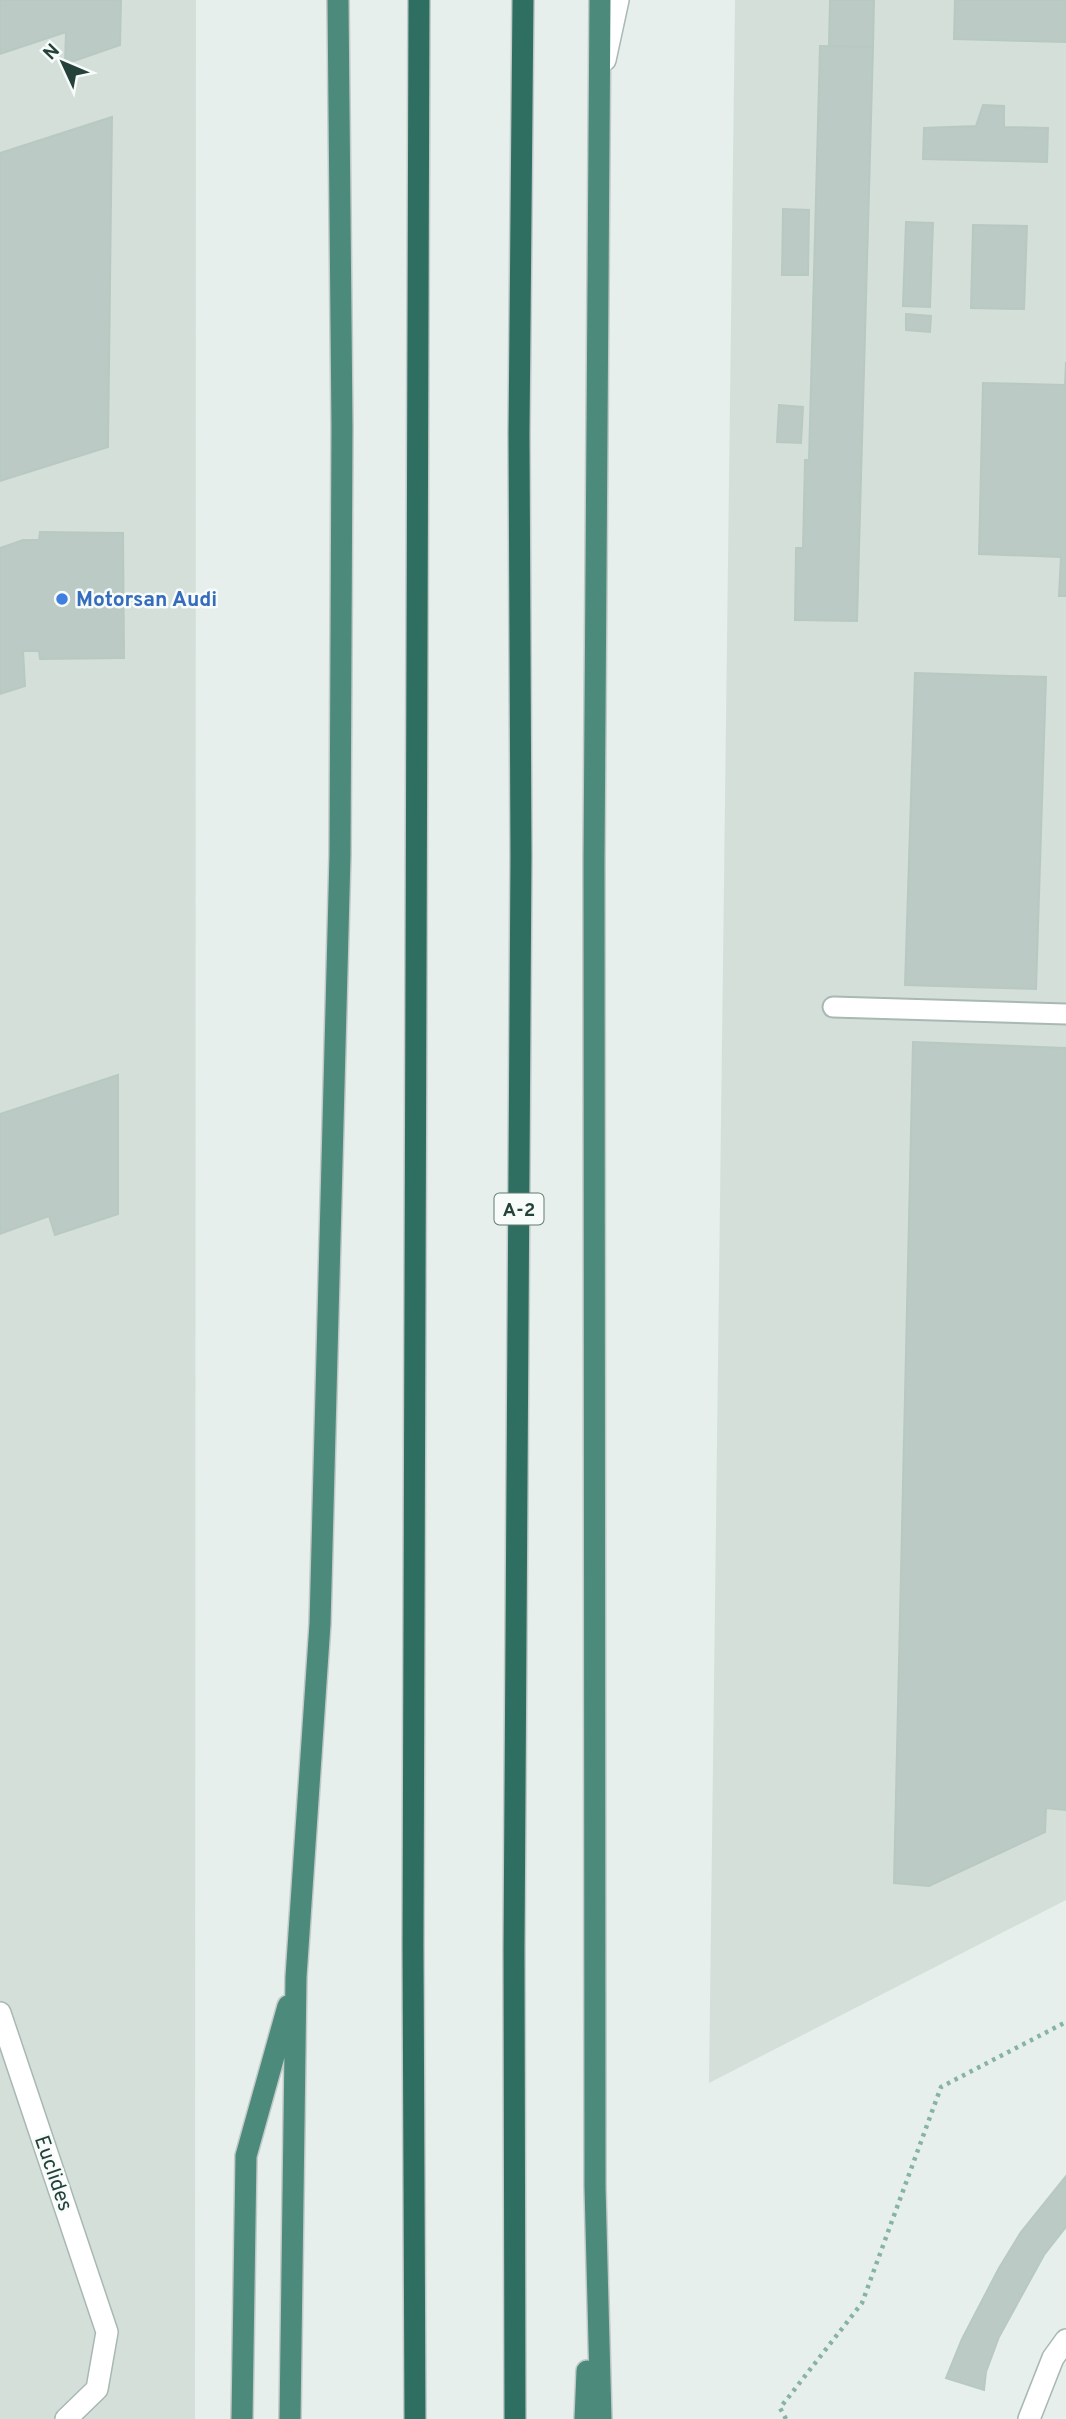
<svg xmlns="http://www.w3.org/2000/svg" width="1066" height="2419" font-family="Overpass,sans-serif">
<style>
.built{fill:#d4dfda}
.building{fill:#bbcac4;stroke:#b8c9c2;stroke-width:2}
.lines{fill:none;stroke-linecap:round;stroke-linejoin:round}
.service-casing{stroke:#a8b8b2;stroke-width:23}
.minor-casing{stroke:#a8b8b2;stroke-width:24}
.tertiary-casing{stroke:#a8b8b2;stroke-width:24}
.trunk-casing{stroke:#c2cac8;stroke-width:24}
.motorway-casing{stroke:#c2cac8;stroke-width:24}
.path{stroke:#86b3a5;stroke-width:4.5;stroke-dasharray:3.5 5;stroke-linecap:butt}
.service{stroke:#fff;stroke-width:19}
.minor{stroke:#fff;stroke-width:21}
.tertiary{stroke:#fff;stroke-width:21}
.trunk{stroke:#4c8a7c;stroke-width:21}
.motorway{stroke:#2f6f62;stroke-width:21}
.shop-dot{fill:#3f7fe0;stroke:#f7fbf9;stroke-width:2.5}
.labels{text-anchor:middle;stroke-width:5;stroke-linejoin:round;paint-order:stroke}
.shield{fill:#f7fbf9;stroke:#637a73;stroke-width:2}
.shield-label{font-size:19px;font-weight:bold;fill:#24423a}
.shop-label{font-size:21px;font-weight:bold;fill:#366cbe;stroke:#f7fbf9;text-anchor:start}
.street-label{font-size:21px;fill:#24423a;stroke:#f7fbf9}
</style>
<rect width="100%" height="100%" fill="#e6efeb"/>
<path class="built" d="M0,0H196L195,2419H0Z
M735,0H1066V1900L709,2083Z"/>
<path class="building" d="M0,0H121L120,45L65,64L66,32L0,54Z
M830,0H874L873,47L829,46Z
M955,0H1066V42L954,39Z
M820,46L873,47L857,621L795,620L796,548H803L805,460H809Z
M983,105L1004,106V127L1048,128L1047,162L923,159L924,128L976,126Z
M112,117L108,447L0,481V153Z
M783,209L809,210L808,275H782Z
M906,222L933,223L930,307L903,306Z
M973,225L1027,226L1024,309L971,308Z
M906,314L931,316L930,332L906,330Z
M1066,362V596H1059L1061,557L979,554L983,383L1065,385Z
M779,405L803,407L801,443L777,442Z
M40,532L123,533L124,658L40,659L39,651H23L25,686L0,694V548L23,540H39Z
M915,673L1046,677L1036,989L905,985Z
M913,1042L1066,1048V1810L1046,1808L1045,1832L929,1886L894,1883Z
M118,1075V1214L55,1235L49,1216L0,1234V1114Z
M1066,2176V2227L1044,2255L999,2337L986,2372L984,2390L946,2378L962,2339L999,2268L1021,2232Z"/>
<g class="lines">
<g class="service-casing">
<path id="service" d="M833,1007L1066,1014"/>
</g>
<g class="minor-casing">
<path id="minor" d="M0,2013L107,2332L97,2389L66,2419
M1029,2419L1053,2358L1066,2340"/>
</g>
<g class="tertiary-casing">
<path id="tertiary" d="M605,60L618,0"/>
</g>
<g class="trunk-casing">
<path id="trunk" d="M600,0L594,860L595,2187L601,2419
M242,2419L246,2156L288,2006
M290,2419L296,1977L320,1624L340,855L342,428L338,0
M585,2419L587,2371"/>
</g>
<g class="motorway-casing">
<path id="motorway" d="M415,2419L413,1946L419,0
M515,2419L514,1950L521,856L519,433L523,0"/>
</g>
<path class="path" d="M786,2419L780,2408L862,2303L941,2087L1066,2022"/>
<use href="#service" class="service"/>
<use href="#minor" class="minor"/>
<use href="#tertiary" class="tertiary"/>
<use href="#trunk" class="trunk"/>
<use href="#motorway" class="motorway"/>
</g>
<circle class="shop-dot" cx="62" cy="599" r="7"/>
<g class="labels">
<rect class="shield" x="494.5" y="1193.5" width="49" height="31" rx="5"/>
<g class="shield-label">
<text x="519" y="1216">A-2</text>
</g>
<g class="shop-label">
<text x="76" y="606">Motorsan Audi</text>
</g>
<g class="street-label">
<text transform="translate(54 2173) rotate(71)" y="7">Euclides</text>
</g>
</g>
<g transform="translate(63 63) rotate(314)" stroke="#f7fbf9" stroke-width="5" paint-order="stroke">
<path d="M0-5L12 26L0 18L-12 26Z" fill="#24423a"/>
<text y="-10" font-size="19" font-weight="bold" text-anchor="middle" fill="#24423a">N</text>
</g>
</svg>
